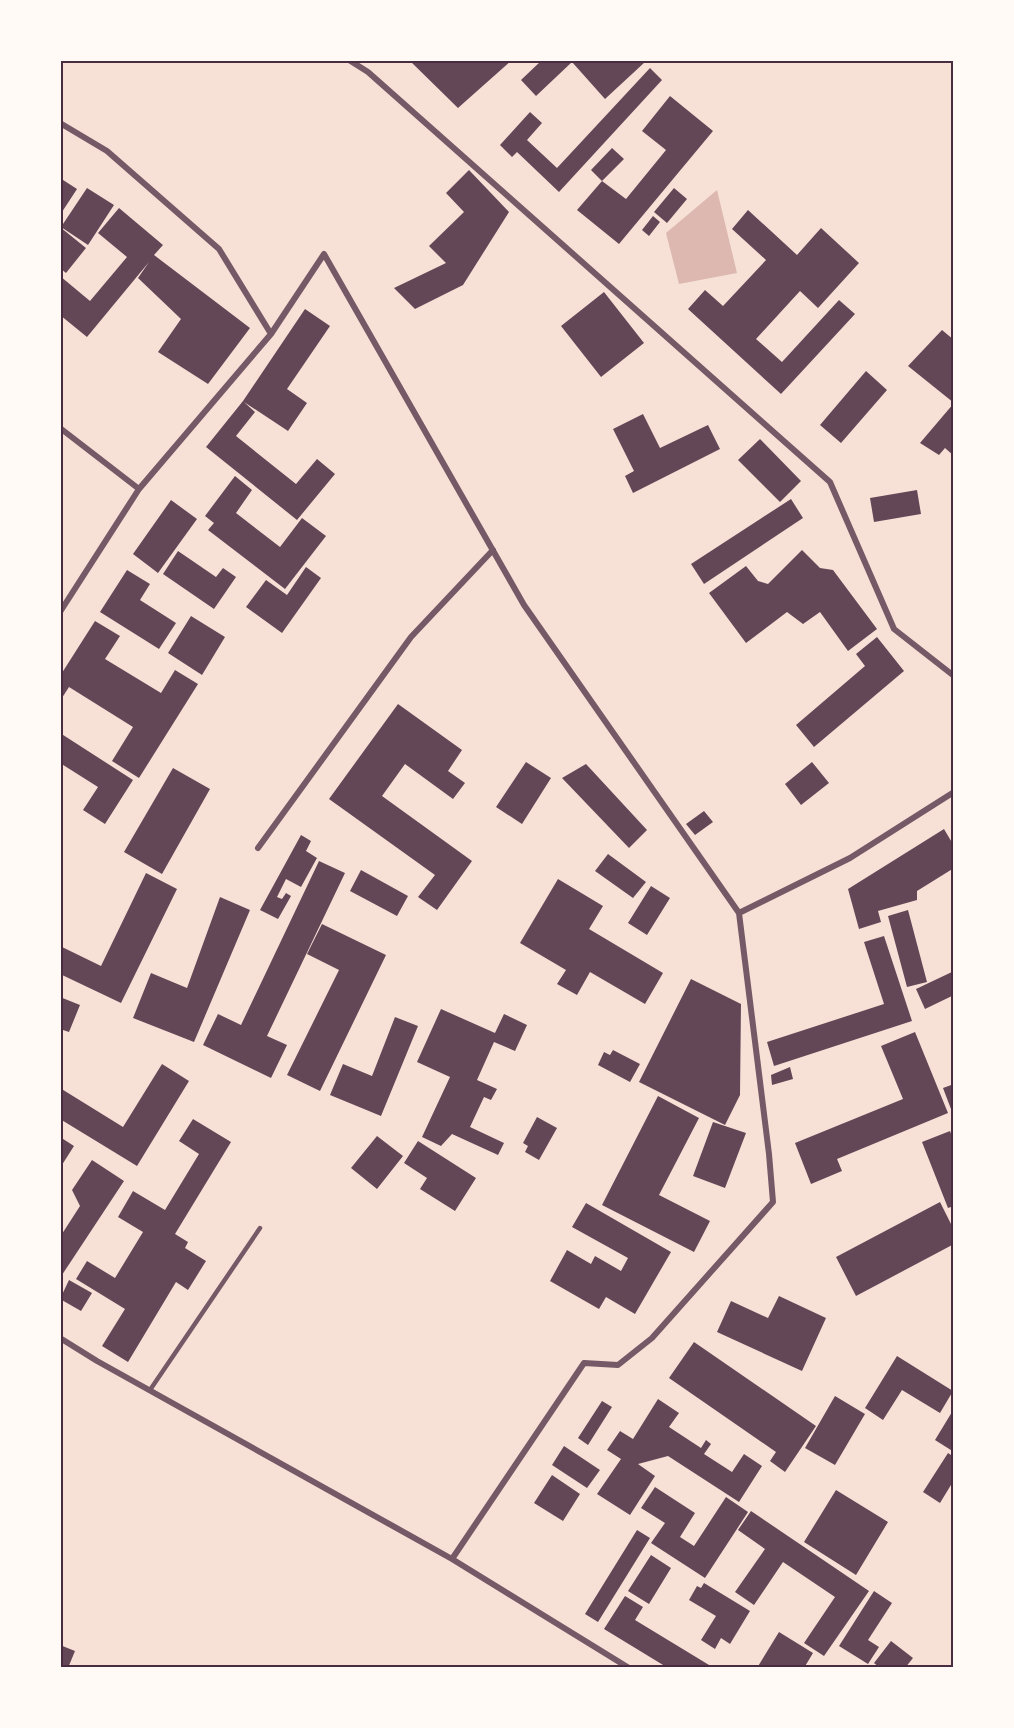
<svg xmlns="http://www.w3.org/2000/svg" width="1014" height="1728" font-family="Manrope,sans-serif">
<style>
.water{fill:#dcb8b0}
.building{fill:#644757}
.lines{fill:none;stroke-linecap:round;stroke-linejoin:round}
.service{stroke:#755966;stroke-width:4.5}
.minor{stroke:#755966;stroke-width:6}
.neatline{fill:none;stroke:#4a2c40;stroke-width:2}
</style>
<rect width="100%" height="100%" fill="#f7e1d7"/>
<path class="water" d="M717,190L737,273L679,284L666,233Z"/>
<path class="building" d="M409,60H445L448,62L449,60H512L458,108Z
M542,60H644L645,62L605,99L572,62L536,96L521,80Z
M650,68L662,80L559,192L517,152L512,157L500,145L530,112L542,123L527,140L557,168Z
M670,96L713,131L619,244L577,210L602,181L591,170L612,148L624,159L602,181L626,199L666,150L642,131Z
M469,170L509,212L463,285L415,309L394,288L446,263L429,246L464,212L446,193Z
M60,178L77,189L60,215Z
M87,188L114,205L88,245L61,227Z
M674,188L687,199L667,223L654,212Z
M119,208L163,245L154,255L250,328L208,384L158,352L181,319L138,278L149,262L87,337L60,315V276L90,301L127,257L98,233Z
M748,210L797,255L821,228L859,263L818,308L800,291L756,339L782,362L839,300L855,314L781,394L688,309L705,290L723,306L766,260L732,229Z
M653,216L660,222L649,236L642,230Z
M60,227L86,248L66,273L60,268Z
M604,292L644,343L601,377L561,326Z
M305,309L330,326L287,389L307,403L288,431L244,402L255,412L236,436L296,484L317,459L335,474L297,520L206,447L243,401Z
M942,330L954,340V403L908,366Z
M866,371L887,390L841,443L820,425Z
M954,403V456L945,448L939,455L920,443Z
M643,414L660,448L708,425L720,449L633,493L625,476L634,471L613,429Z
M760,439L801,481L780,502L738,460Z
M235,476L252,490L236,513L280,547L302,518L326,536L285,589L208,530L214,523L205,516Z
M917,490L921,514L874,522L870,498Z
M791,499L803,518L704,584L691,564Z
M171,500L197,519L158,573L133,554Z
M802,550L820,568L833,570L877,629L848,651L820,612L803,624L787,612L746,643L709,593L746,566L758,581L768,584Z
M178,551L216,577L223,568L236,577L214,609L163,574Z
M306,567L321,578L282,633L246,607L266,580L287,595Z
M127,570L150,584L140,600L176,623L159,649L100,612Z
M191,616L225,637L202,675L168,653Z
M95,621L120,636L105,659L161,693L175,670L198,684L139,778L112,761L133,727L69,687L60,701V676Z
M877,637L904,671L814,747L796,725L865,666L856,654Z
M398,704L462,750L448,771L465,783L453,799L405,764L382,796L472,861L437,910L418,897L435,875L329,799Z
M60,733L133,780L105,824L83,810L98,787L60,763Z
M526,762L551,778L522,824L496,807Z
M812,762L829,783L801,805L785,784Z
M586,764L647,830L629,848L562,778Z
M173,768L210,789L162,874L124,852Z
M704,811L713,822L695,835L686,824Z
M944,829L954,846V868L917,891V900L878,911L881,922L859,929L848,889Z
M301,835L311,841L306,851L317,858L301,887L286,879L277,897L282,899L286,893L291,896L278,919L260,910Z
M608,854L646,882L633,898L595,871Z
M319,861L345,873L267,1036L287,1045L271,1078L203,1045L218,1014L241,1025Z
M361,870L408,896L397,916L350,891Z
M146,873L177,889L121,1003L60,974V946L101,966Z
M558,879L603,906L589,929L663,973L645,1004L590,972L577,995L557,984L566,970L520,943Z
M651,886L670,898L647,935L628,923Z
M220,897L250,910L194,1042L133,1018L151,973L187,988Z
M908,910L927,982L907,987L888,916Z
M322,924L386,955L320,1091L287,1075L339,970L307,954Z
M884,936L912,1021L774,1066L767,1042L884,1004L864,942Z
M954,971V995L925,1009L916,989Z
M691,979L741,1004L740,1095L725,1125L639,1082Z
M60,997L80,1005L69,1032L60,1029Z
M441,1009L495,1033L504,1014L527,1025L515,1051L494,1042L477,1080L497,1089L491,1100L484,1097L470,1127L504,1143L498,1155L452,1134L441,1146L422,1137L450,1077L417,1062Z
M395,1017L418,1026L381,1116L330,1095L343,1064L372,1076Z
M915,1032L948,1113L837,1159L842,1171L811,1184L795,1143L903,1099L881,1046Z
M613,1050L640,1064L630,1082L598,1065L604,1052L610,1055Z
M162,1064L189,1081L137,1166L60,1119V1088L123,1127Z
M790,1067L793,1079L772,1085L771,1075Z
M954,1084V1117L943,1088Z
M658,1096L699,1118L659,1195L710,1221L694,1252L602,1205Z
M537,1117L557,1128L539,1160L525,1152L528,1146L523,1143Z
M193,1119L231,1142L175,1234L188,1242L185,1248L206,1261L188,1290L176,1282L128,1362L102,1346L125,1309L76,1279L87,1261L115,1278L143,1232L118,1217L133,1191L165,1210L199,1154L179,1141Z
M713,1122L746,1133L725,1188L693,1176Z
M950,1131L954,1142V1206L948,1208L922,1142Z
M377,1136L403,1156L377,1189L351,1168Z
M60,1137L74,1146L60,1168Z
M418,1141L476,1178L455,1211L420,1189L427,1178L404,1163Z
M92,1160L124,1181L60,1278V1237L80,1206L72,1190Z
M940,1202L954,1230V1244L856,1296L836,1257Z
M586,1203L671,1252L635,1314L606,1297L599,1309L550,1281L567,1250L591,1264L595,1256L621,1271L628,1258L572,1227Z
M69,1280L92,1293L81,1311L60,1299Z
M779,1296L826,1318L802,1371L717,1332L731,1301L768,1318Z
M694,1342L816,1426L785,1472L770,1461L776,1452L669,1378Z
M897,1356L953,1391L940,1413L902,1390L883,1420L865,1408Z
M835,1396L865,1414L835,1465L805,1448Z
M658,1399L679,1413L669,1427L701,1448L706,1440L711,1444L704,1454L732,1472L744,1454L762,1466L739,1502L668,1456L638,1464L655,1476L630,1515L597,1494L621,1459L607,1450L620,1431L633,1439Z
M602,1401L612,1407L588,1445L578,1438Z
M952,1412L954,1413V1452L935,1440Z
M564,1446L600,1470L587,1488L552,1465Z
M948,1453L954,1457V1480L940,1503L923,1492Z
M552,1475L580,1494L563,1521L534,1503Z
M655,1487L695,1513L680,1537L694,1546L726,1497L748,1512L705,1578L651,1543L665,1523L641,1508Z
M836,1490L888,1522L856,1575L804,1542Z
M751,1511L869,1591L824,1656L804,1643L835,1597L783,1562L754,1605L735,1592L765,1549L738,1530Z
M637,1530L650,1538L598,1622L585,1614Z
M651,1555L671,1568L649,1604L628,1591Z
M704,1583L750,1611L730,1644L721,1638L715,1649L701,1640L716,1616L689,1600L697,1586L701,1588Z
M874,1591L892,1603L868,1640L879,1647L868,1664L839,1646Z
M625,1596L643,1607L635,1620L714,1668H668L604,1629Z
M779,1632L813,1653L804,1668H757Z
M891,1641L913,1658L905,1668H880L874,1663Z
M60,1645L75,1651L68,1668H60Z"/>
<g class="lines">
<path class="service" d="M150,1390L260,1228"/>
<path class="minor" d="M349,60L368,72L830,482L894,629L954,676
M60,123L107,151L219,249L271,334
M60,428L139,489
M60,612L139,489L271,334L324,254L524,605L739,913L769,1154L773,1202L652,1338L618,1365L584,1363L452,1559
M258,848L411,637L493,550
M739,913L850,858L954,792
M60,1338L97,1361L452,1559L629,1668"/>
</g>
<rect width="1014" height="1728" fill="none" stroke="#fffaf5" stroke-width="123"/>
<rect x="62" y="62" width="890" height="1604" class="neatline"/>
</svg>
